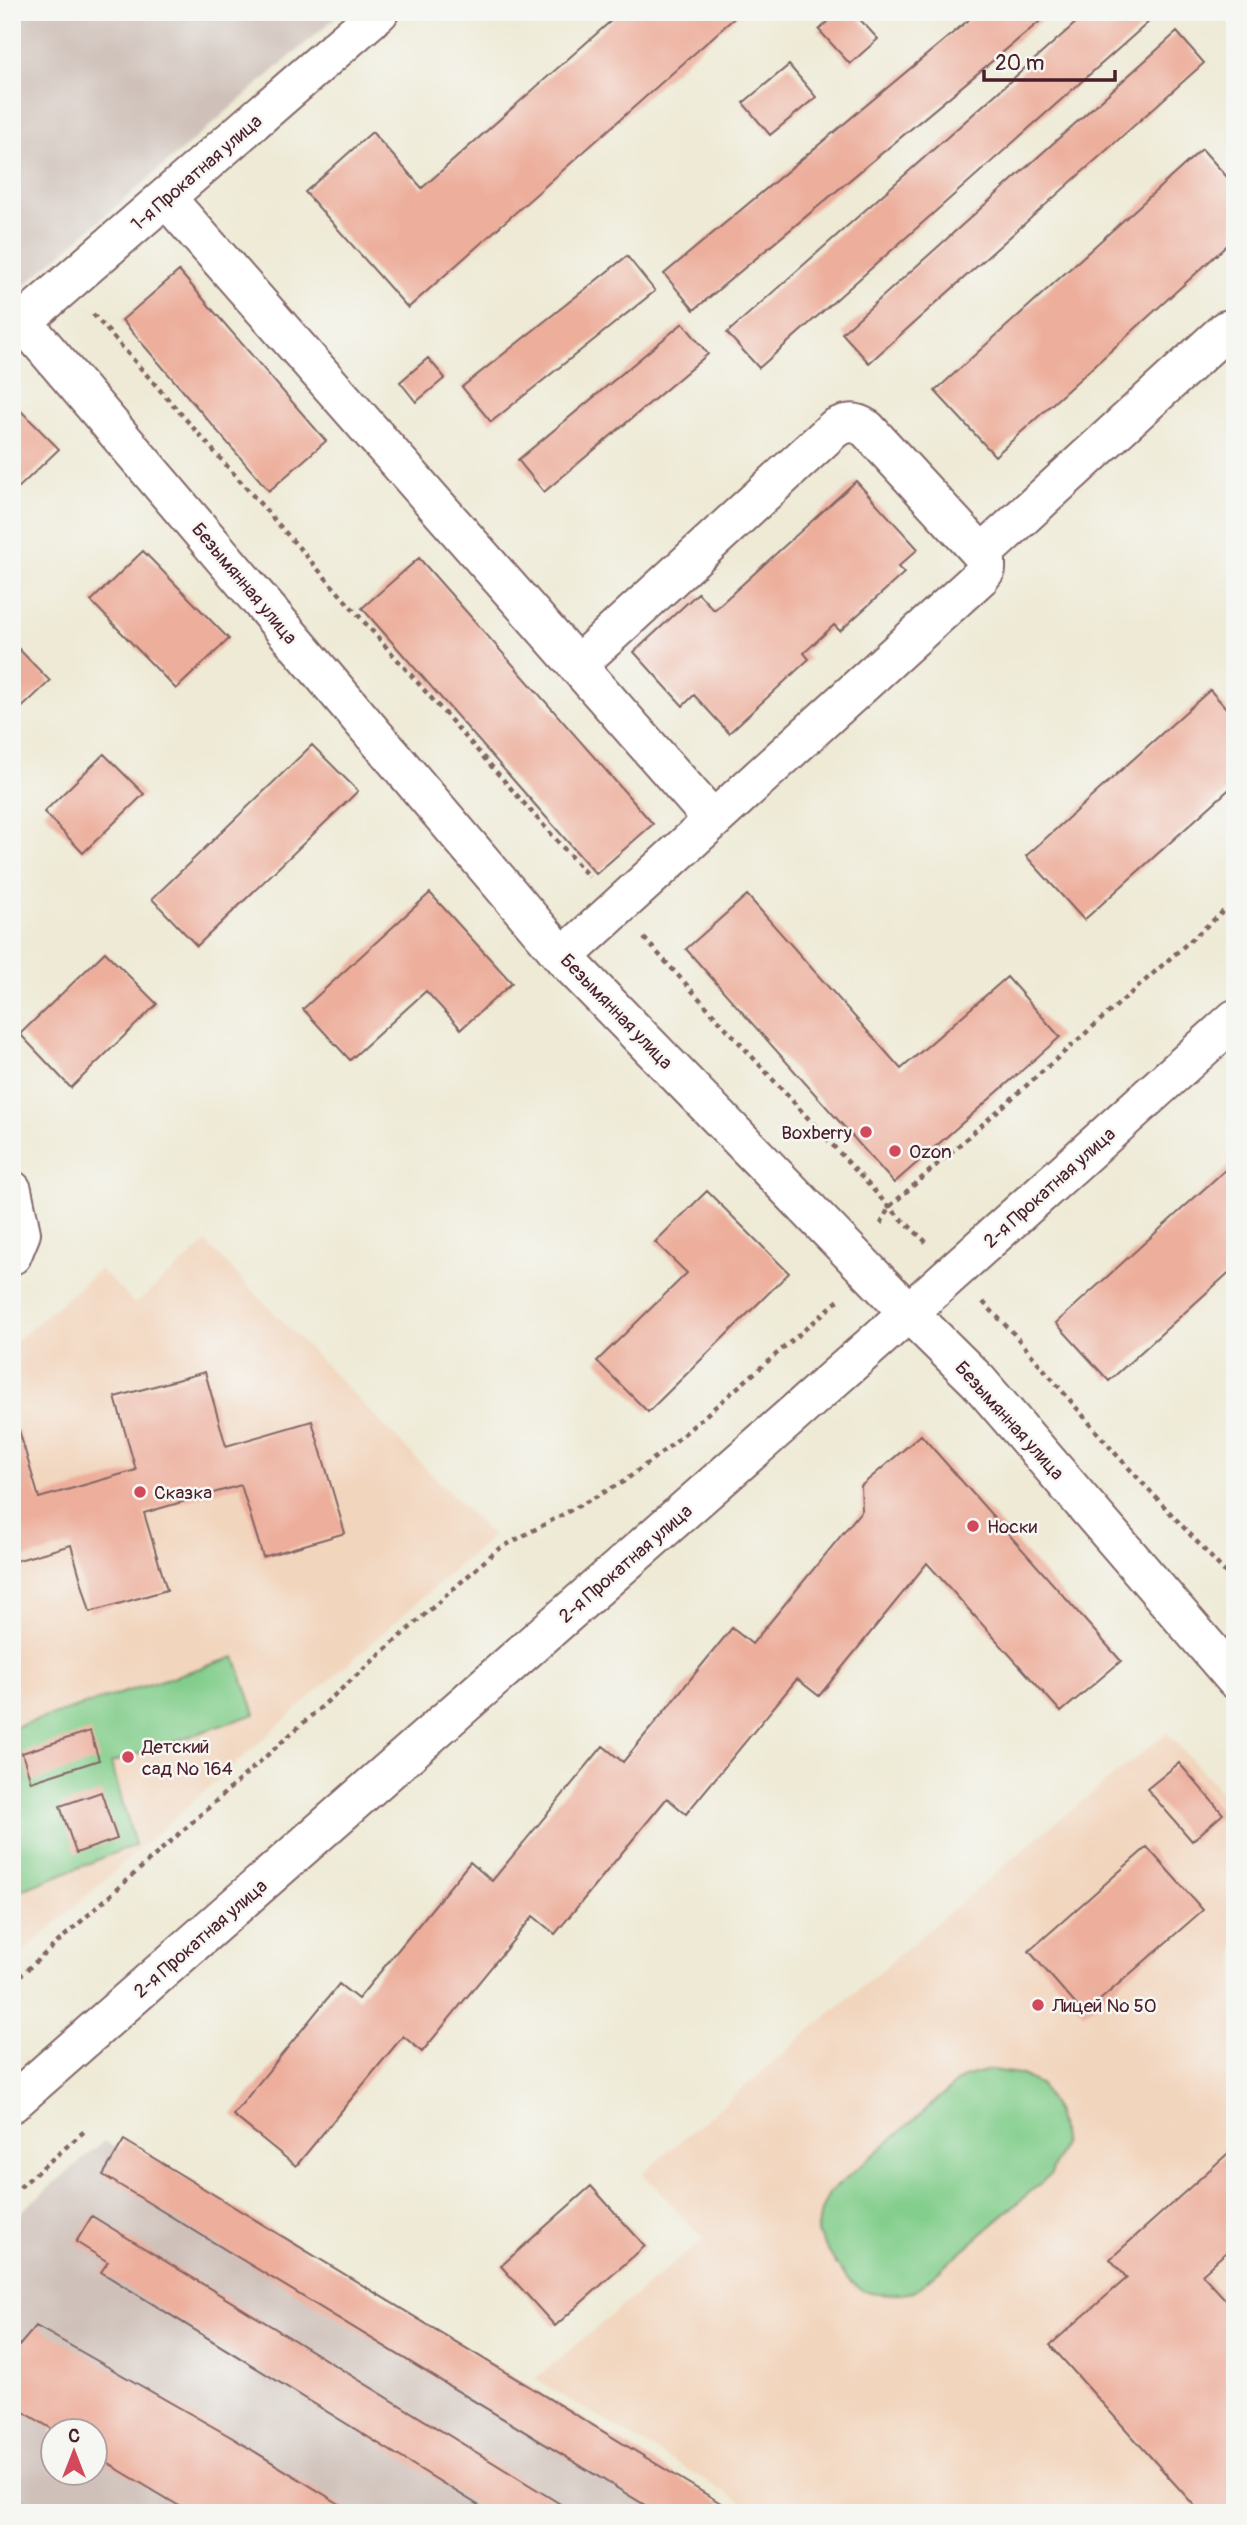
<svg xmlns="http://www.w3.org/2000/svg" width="1247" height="2525" font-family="Pangolin,sans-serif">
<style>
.built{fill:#f2d5bd}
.industrial{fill:#cfc1ba;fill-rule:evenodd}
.green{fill:#83ce8c;stroke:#66765c;stroke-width:2}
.building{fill:#edae9b}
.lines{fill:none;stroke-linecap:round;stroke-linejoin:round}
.minor-casing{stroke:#836666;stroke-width:42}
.path{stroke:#836666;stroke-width:4.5;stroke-dasharray:5 5;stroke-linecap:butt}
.minor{stroke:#fff;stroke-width:38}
.poi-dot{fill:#d1495b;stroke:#f6f6f2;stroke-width:2.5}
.labels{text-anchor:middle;stroke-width:5;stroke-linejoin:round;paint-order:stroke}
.street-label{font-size:19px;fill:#4a1f2b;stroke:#f6f6f2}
.poi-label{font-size:19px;fill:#4a1f2b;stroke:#f6f6f2;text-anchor:start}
</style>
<rect width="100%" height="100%" fill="#f6f6f2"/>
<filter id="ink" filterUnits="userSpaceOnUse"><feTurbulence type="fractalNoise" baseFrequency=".0143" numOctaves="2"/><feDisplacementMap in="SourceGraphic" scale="14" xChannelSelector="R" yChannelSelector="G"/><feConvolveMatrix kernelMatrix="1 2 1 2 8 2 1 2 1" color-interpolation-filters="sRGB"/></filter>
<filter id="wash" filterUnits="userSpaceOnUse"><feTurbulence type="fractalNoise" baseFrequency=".00686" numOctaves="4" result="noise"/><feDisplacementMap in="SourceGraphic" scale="28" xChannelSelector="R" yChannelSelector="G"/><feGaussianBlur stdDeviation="1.57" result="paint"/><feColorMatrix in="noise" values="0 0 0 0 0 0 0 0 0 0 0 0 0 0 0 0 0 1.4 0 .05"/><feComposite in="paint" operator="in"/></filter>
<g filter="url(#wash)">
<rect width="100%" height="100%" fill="#eeead5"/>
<path class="built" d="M206,1243L492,1536L12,1962V1345L100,1269L135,1304Z
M1167,1733L1235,1807V2513H760L535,2379L703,2239L643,2173L1039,1836Z"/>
<path class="industrial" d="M12,12H342L12,296Z
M104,2141L724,2513H12V2219ZM52,2430H94V2472H52Z"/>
<path class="green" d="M235,1657L255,1714L111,1763L135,1845L12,1894V1728Z
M990,2070L1020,2074L1041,2085L1056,2112L1063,2143L1051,2174L914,2292C898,2295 872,2297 858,2288C842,2277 827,2249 817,2233L821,2211L829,2193L964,2077Z"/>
<g id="blocks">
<path class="building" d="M621,12H741L408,308L305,192L372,132L422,188Z
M838,12H853L878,39L850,64L819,30Z
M978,12H1051L694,310L664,274Z
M1088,12H1160L759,368L727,333Z
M1177,32L1204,63L869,363L842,333Z
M789,65L816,97L770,135L743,103Z
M1202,149L1235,186V238L995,456L935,391Z
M627,256L655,291L491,422L462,387Z
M179,271L326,441L269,491L122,320Z
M683,323L708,354L544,492L518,460Z
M428,358L445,378L416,402L400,382Z
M12,402L59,449L12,494Z
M856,481L918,549L898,567L904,573L840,631L834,625L804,653L809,659L729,733L694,695L683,706L634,652L698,593L714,610Z
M143,551L229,639L176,689L91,601Z
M419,558L653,824L596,874L362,608Z
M14,644L50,681L12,717V647Z
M1210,690L1235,718V784L1084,920L1026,856Z
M312,745L358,791L197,946L152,899Z
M104,754L144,794L83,853L44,812Z
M430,893L512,983L461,1029L426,991L350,1060L303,1009Z
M747,895L901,1069L1007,977L1060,1037L894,1183L686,949Z
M105,952L157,1004L71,1088L20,1034Z
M1235,1161V1267L1109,1381L1056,1323Z
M707,1191L789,1273L648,1412L597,1361L687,1273L655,1242Z
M205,1372L226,1446L312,1421L345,1533L263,1557L241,1485L144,1513L167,1590L90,1612L71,1545L12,1562V1431L19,1430L39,1498L136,1470L115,1397Z
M921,1435L1121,1661L1061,1712L927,1563L819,1696L797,1679L686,1814L667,1798L555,1934L533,1916L422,2052L403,2036L296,2166L233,2115L339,1984L358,1999L470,1862L492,1881L603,1746L623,1762L732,1628L752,1644L862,1510L861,1486Z
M90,1731L99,1760L31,1782L22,1753Z
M1179,1763L1223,1814L1192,1841L1147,1789Z
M101,1792L117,1839L76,1853L60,1806Z
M1147,1847L1203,1910L1084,2014L1029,1951Z
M124,2140L737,2513H658L103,2175Z
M1235,2147V2244L1202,2274L1235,2310V2513H1201L1050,2345L1127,2278L1110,2259Z
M591,2186L645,2246L555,2326L501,2266Z
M92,2216L562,2505L558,2513H491L101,2272L108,2262L76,2242Z
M36,2326L231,2437L354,2513H191L94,2455V2430H54L12,2405V2354Z
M12,2501L46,2512V2513H12Z"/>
</g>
</g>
<g filter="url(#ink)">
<use href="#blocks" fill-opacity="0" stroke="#836666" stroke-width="2"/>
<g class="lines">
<g class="minor-casing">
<path id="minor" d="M166,198L713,820
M23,322L563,957L909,1313L978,1381L1235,1679
M12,331L379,12
M982,554L1226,330
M563,957L980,577L986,569V561L982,554L867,429C855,421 848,422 835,428L577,665
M12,1190L21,1233L12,1255
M12,2103L871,1346L1235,1019"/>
</g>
<path class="path" d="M93,314L589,877
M644,938L889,1207L926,1242
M881,1224L889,1207L1235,901
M983,1302L1013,1333L1114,1452L1235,1583
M12,1983L497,1550L623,1482L670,1446L840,1299
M12,2194L87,2129"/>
<use href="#minor" class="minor"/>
</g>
</g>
<g class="poi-dot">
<circle cx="866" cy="1132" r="7"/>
<circle cx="895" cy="1151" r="7"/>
<circle cx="140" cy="1492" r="7"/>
<circle cx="973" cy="1526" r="7"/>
<circle cx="128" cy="1757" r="7"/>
<circle cx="1038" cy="2005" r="7"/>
</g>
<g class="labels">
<g class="street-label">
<text transform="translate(196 172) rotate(-41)" y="7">1-я Прокатная улица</text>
<text transform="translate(245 583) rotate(50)" y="7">Безымянная улица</text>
<text transform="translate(617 1011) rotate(46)" y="7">Безымянная улица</text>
<text transform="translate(1049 1187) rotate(-42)" y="7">2-я Прокатная улица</text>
<text transform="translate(1010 1420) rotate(48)" y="7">Безымянная улица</text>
<text transform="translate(625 1563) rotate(-41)" y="7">2-я Прокатная улица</text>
<text transform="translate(200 1938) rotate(-41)" y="7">2-я Прокатная улица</text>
</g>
<g class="poi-label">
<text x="852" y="1139" text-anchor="end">Boxberry</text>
<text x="909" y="1158">Ozon</text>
<text x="154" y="1499">Сказка</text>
<text x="987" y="1533">Носки</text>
<text x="142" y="1753">Детский<tspan x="142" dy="22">сад № 164</tspan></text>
<text x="1052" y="2012">Лицей № 50</text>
</g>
</g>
<rect width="1247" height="2525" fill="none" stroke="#f6f6f2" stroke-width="42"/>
<g transform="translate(74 2452)"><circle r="33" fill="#f6f6f2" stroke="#b1a0a2" stroke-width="2"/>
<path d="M0-5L12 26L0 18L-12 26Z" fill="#d1495b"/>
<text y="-10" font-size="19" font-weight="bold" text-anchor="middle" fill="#4a1f2b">С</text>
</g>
<path d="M984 70v10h131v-10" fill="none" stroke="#4a1f2b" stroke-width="3.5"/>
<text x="995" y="70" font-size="21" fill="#4a1f2b" stroke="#f6f6f2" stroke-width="5" paint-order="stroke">20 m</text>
</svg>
